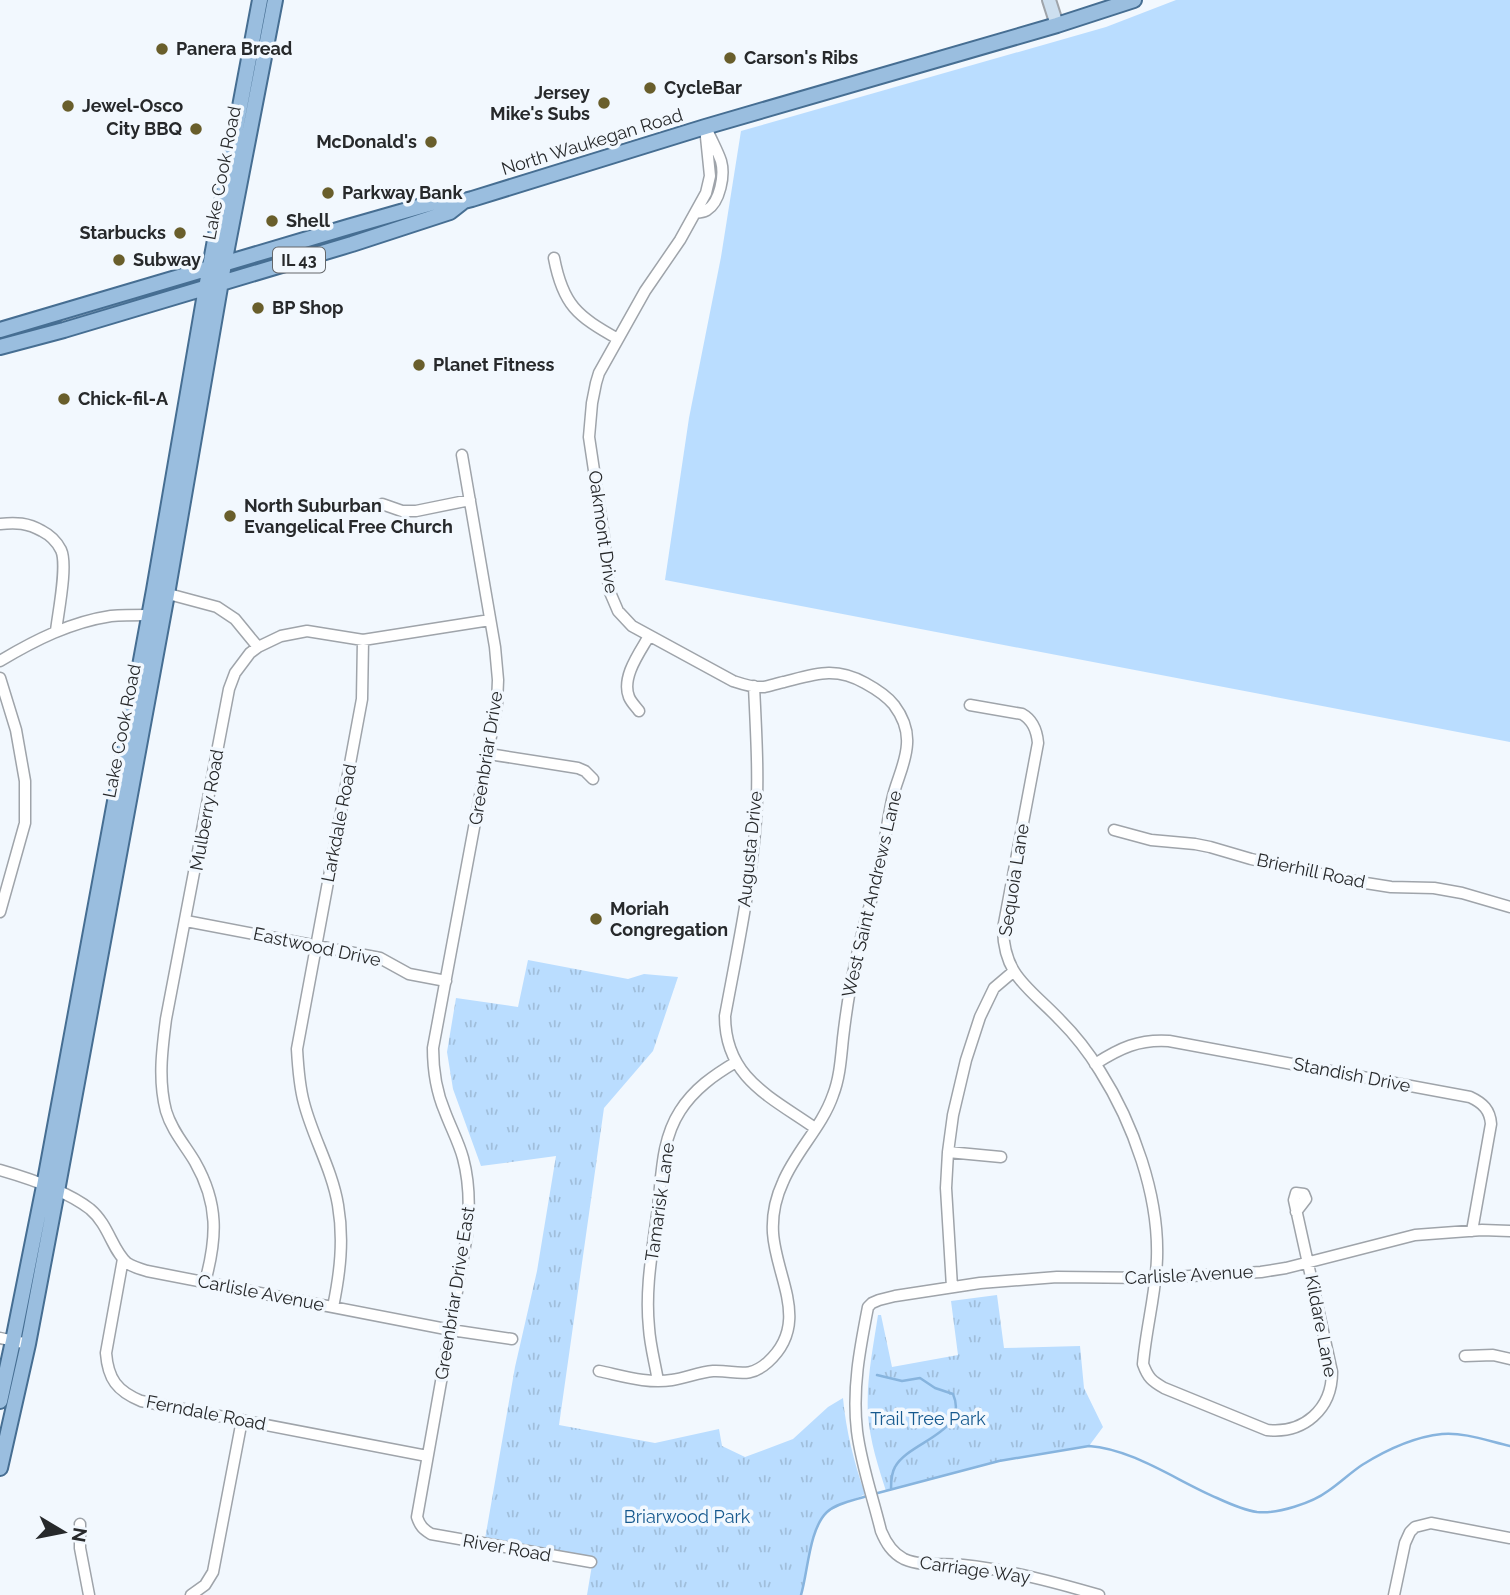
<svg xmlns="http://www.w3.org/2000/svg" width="1510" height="1595" font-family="Raleway,sans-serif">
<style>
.grass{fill:#baddff}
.park{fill:url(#park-tufts)}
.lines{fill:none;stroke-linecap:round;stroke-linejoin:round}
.stream{stroke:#87b4de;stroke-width:2.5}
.street-casing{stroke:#9fa4aa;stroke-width:13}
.secondary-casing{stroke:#9fa4aa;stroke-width:16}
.primary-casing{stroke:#466e92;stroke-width:18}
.street{stroke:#fff;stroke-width:10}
.secondary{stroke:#cddfef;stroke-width:12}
.primary{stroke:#9abedf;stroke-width:14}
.poi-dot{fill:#695e2b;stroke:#f2f8fe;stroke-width:2.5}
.labels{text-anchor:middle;stroke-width:7;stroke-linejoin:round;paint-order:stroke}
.shield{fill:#f2f8fe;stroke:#64676a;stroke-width:2}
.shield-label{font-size:16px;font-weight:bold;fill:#27292b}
.poi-label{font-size:18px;font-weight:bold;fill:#27292b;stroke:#f2f8fe;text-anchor:start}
.street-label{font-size:18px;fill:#27292b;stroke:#f2f8fe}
.park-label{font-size:18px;fill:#16598e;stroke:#f2f8fe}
</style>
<defs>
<pattern id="park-tufts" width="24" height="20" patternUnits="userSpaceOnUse" patternTransform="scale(1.75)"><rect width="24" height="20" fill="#baddff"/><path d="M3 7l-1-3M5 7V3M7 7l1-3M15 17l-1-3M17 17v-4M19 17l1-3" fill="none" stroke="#a0bedb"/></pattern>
</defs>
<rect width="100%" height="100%" fill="#f2f8fe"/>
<path class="grass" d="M1176,0H1510V742L665,580L689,418L721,257L741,131L1106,27Z"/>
<path class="park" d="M528,960L628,979L644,974L678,977L653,1051L604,1108L559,1425L655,1443L719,1429L722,1446L745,1457L793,1439L828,1407L843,1398C846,1431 854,1462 865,1494C854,1500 840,1504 830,1511C809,1524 808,1573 801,1595H587L593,1559L485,1539L515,1367L537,1271L556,1156L481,1166L453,1089L447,1052L456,998L518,1007Z
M997,1295L1004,1348L1080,1346L1084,1388L1103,1427L1089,1446L999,1461L886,1491C878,1466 870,1441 868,1415C866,1382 873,1348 878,1315H881L892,1367L958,1355L951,1301Z"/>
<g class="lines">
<path class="stream" d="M877,1375L902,1381L920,1378L935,1388L953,1394C970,1433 909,1441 895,1467C892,1472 891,1483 891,1489
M874,1494L999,1461L1089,1446C1133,1449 1177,1481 1217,1498C1230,1504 1243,1510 1257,1512C1278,1514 1312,1503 1328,1491C1340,1483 1350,1473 1362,1465C1386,1450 1413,1437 1442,1434C1464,1432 1488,1441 1510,1446
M801,1595C808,1572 809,1529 827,1512C837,1503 855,1500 867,1496"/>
<g class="street-casing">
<path id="street" d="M696,213C700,212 704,212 707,210C720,202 725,175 721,161C718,152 713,143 709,134
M554,258C563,305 577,316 618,339
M462,455L495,647L498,680L497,704L433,1048C433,1071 436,1091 445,1112C451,1128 459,1143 463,1158C470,1184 470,1208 467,1235L417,1517C420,1526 423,1529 431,1534L591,1562
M382,504L402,511H416L470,500
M0,524C16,522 28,523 42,531C50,535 57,542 61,550C68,565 58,613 56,631
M161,592L217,607L235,619L258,647
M0,661C35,640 71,622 111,616C123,615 137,615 149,615
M0,678L16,730L25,781V823L0,912
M754,686C756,731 759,776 756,820C751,886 737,951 725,1016C725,1078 771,1097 815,1128
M970,705L1022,714C1033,720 1037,732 1038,743L1003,929C1004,977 1030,988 1060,1020C1075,1035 1089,1053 1100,1071C1133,1123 1159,1195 1157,1258C1156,1293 1146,1328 1143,1364C1148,1378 1152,1381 1164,1388L1267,1430C1304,1434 1332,1409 1332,1372L1294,1200L1296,1193L1304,1194L1306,1199L1296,1212
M639,711C636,707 631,702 629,697C621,677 640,652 649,636
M489,754L578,768L585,771L593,779
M1114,830L1151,840L1195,844L1210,847L1251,859L1353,881L1391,887L1434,888L1462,893L1510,907
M186,921L380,958L409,974L446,981
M1095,1064C1120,1048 1139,1039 1169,1041L1470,1097C1483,1103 1490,1110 1491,1124L1472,1231
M948,1152L1001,1157
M0,1170C28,1178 67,1191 90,1209C109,1225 112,1250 127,1263C133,1267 140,1269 147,1271L451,1330L512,1339
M123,1259L106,1353C108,1379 117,1391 141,1401L427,1456
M205,1282C217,1238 219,1204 195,1162C185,1145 172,1131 166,1111C158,1080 162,1050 166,1019L229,689L235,673L250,653L258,647L281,636L307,631L363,640L490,620
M952,1287L946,1188L948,1152L953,1115L966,1060L980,1017L994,988L1014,971
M333,1307C340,1273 344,1240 338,1205C332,1169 313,1138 304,1103C299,1085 298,1067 297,1049L362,699L363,640
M0,1338L28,1344
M1465,1356L1493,1355L1510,1359
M599,1371C623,1376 648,1384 672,1380C686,1378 699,1372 713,1371C736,1370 748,1380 768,1362C811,1323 776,1278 773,1233C772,1216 776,1197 783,1182C796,1151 822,1127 833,1095C840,1077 841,1057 843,1038C846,1012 850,986 856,960C861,934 869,909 876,883C883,856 886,828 892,800C896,781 906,764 907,744C908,730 903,717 894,705C886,695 876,689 865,683C835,666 815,674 784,682C778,683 770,686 764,687C753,688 742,684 733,681L632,626L618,611L609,590L604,537L589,437L592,403L596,383L599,373L645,291L680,240L706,193L710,176L705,127
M658,1381C655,1363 650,1345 649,1328C645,1290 652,1253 657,1215C662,1180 660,1142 680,1111C694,1089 714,1075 736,1062
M80,1524V1548L89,1595
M191,1595L205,1585L213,1572L242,1420
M1099,1595C1054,1582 1009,1570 963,1565C944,1563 922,1567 904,1559C892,1553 886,1543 881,1531C873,1498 861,1464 857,1431C852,1388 860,1348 868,1307L872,1303L879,1300L895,1296L980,1283L1057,1277L1155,1278L1261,1272L1286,1268L1415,1235L1482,1230L1510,1231
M1394,1595L1405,1543L1410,1532L1415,1527L1431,1523L1510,1538"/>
</g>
<g class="secondary-casing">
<path id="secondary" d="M1049,0L1057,25"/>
</g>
<g class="primary-casing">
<path id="primary" d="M0,330L348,227L446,199L464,201
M0,347L64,330L352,244L450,212L464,201L472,199L705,127L1057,25L1134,0
M0,1401L13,1341L44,1186L154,590L206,288L260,0
M0,1468L28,1344L57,1191L167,594L224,264L275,0"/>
</g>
<use href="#street" class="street"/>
<use href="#secondary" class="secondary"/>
<use href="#primary" class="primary"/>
</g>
<g class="poi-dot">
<circle cx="162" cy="49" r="7"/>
<circle cx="730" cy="58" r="7"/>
<circle cx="650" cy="88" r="7"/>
<circle cx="604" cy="103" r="7"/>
<circle cx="68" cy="106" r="7"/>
<circle cx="196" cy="129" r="7"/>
<circle cx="431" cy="142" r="7"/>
<circle cx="328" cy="193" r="7"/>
<circle cx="272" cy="221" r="7"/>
<circle cx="180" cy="233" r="7"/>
<circle cx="119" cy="260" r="7"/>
<circle cx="258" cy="308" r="7"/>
<circle cx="419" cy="365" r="7"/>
<circle cx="64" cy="399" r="7"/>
<circle cx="230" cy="516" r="7"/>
<circle cx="596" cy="919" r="7"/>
</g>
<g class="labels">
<rect class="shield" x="273" y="247.5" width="52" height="25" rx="5"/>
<g class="shield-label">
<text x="299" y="266">IL 43</text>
</g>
<g class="poi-label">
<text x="176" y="55">Panera Bread</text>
<text x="744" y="64">Carson's Ribs</text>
<text x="664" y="94">CycleBar</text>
<text x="590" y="99" text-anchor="end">Jersey<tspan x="590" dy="21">Mike's Subs</tspan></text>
<text x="82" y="112">Jewel-Osco</text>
<text x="182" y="135" text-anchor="end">City BBQ</text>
<text x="417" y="148" text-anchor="end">McDonald's</text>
<text x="342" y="199">Parkway Bank</text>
<text x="286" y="227">Shell</text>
<text x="166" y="239" text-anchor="end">Starbucks</text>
<text x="133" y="266">Subway</text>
<text x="272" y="314">BP Shop</text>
<text x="433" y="371">Planet Fitness</text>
<text x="78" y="405">Chick-fil-A</text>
<text x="244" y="512">North Suburban<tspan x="244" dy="21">Evangelical Free Church</tspan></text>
<text x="610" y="915">Moriah<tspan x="610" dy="21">Congregation</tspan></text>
</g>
<g class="street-label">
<text transform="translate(592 142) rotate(-17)" y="6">North Waukegan Road</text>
<text transform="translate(222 173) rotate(-79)" y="6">Lake Cook Road</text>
<text transform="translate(603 532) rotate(82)" y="6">Oakmont Drive</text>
<text transform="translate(122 731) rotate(-79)" y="6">Lake Cook Road</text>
<text transform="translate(486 758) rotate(-81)" y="6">Greenbriar Drive</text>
<text transform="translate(207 810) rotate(-80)" y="6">Mulberry Road</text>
<text transform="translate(339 823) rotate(-79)" y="6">Larkdale Road</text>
<text transform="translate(750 849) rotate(-84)" y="6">Augusta Drive</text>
<text transform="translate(1311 871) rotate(12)" y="6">Brierhill Road</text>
<text transform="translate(1014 880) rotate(-81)" y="6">Sequoia Lane</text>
<text transform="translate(872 894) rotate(-77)" y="6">West Saint Andrews Lane</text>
<text transform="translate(317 947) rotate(12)" y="6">Eastwood Drive</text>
<text transform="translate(1352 1075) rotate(11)" y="6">Standish Drive</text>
<text transform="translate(660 1202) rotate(-82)" y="6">Tamarisk Lane</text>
<text transform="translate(1189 1275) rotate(-3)" y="6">Carlisle Avenue</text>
<text transform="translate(261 1293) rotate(11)" y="6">Carlisle Avenue</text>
<text transform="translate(455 1293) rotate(-81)" y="6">Greenbriar Drive East</text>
<text transform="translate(1321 1326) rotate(79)" y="6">Kildare Lane</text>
<text transform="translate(206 1413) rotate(11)" y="6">Ferndale Road</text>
<text transform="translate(507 1548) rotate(10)" y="6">River Road</text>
<text transform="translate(975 1570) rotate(8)" y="6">Carriage Way</text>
</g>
<g class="park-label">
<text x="928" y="1425">Trail Tree Park</text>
<text x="687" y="1523">Briarwood Park</text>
</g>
</g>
<g transform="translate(63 1532) rotate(100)" stroke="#f2f8fe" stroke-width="5" paint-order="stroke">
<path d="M0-5L12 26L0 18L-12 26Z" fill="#27292b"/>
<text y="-10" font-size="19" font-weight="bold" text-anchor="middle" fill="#27292b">N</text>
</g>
</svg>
